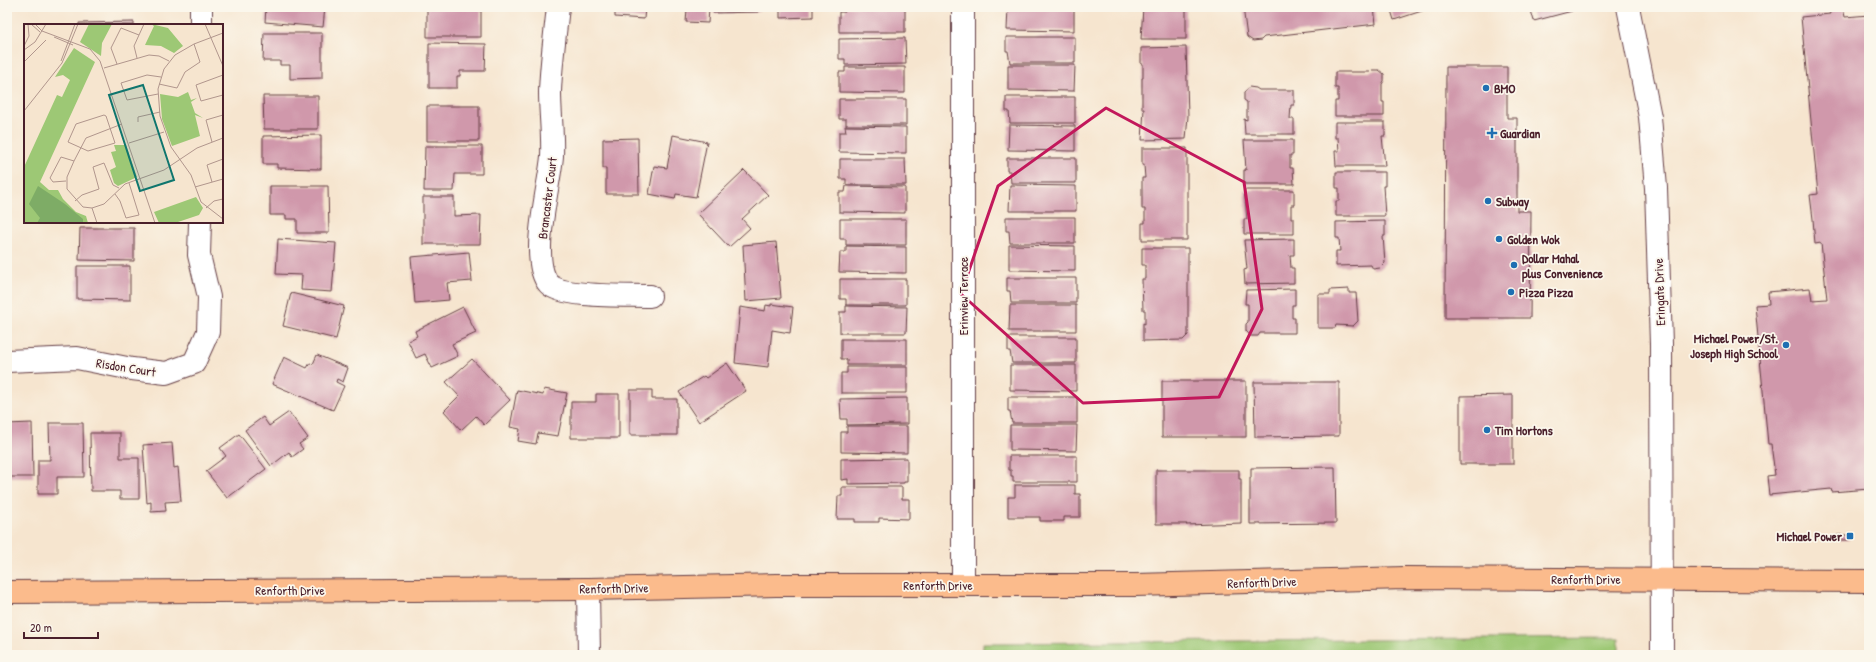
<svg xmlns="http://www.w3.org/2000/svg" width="1876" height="662" font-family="'Patrick Hand',sans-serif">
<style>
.green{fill:#9dc875;stroke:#747450}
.building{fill:#d098ab}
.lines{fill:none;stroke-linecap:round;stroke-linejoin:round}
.minor-casing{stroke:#643d44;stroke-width:24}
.major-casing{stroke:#643d44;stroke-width:24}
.minor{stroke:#fff;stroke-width:22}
.major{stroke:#fbbb8c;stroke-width:22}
.marked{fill:none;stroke:#c2185b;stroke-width:3;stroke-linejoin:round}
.poi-dot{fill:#1f6fb2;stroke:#fbf7ec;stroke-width:1.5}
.labels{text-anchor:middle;stroke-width:3.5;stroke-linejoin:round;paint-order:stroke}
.poi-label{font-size:13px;font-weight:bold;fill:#4a1f2b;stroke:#fbf7ec;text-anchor:start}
.street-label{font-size:13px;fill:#4a1f2b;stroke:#fbf7ec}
.inset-road{fill:none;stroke:#b1968d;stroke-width:1}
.view{fill:#0f766e;fill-opacity:0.15;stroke:#0f766e;stroke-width:2}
.inset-edge{fill:none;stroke:#4a1f2b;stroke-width:2}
</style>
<rect width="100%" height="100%" fill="#fbf7ec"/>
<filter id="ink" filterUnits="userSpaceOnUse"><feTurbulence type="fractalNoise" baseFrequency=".025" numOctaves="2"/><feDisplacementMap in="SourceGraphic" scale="8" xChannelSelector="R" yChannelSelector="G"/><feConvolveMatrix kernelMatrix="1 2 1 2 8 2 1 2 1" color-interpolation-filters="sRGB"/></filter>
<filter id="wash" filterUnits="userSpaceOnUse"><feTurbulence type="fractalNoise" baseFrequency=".012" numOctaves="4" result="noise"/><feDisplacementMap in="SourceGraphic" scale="16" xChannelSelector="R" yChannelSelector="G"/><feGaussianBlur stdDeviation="0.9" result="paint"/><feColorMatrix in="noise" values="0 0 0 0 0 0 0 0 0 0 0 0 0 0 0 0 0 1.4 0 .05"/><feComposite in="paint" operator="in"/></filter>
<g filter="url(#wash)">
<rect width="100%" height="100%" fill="#f6e5cf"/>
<path class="green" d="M1619,638V655H983V643Z"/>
<g id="blocks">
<path class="building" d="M266,7H325L323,27L265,22Z
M427,7H481V37H427Z
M615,7H645L644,19L615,17Z
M672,7L709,8L708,23L686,22L687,9Z
M713,7H759V12L713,13Z
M780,7H813V17L780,18Z
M845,7H905V32H839V12H845Z
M1008,7H1074V31L1007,30Z
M1143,7H1186V39H1141Z
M1243,7H1374L1376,24L1264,37L1261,40L1253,41L1247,37Z
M1390,7H1434L1394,20Z
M1530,7H1576L1572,11L1534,21Z
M1843,7L1845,17L1869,15V489L1832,492L1831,489L1769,495L1767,476L1775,475L1771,444H1768L1755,305L1769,304L1768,292L1810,288L1812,300L1827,299L1821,243L1815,244L1813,219L1810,195L1818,194L1801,17L1830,14L1829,9Z
M134,22V25H79V23Z
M264,33H322V78L290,79V65H280V61H263Z
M1006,37H1075V63H1010L1008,51H1006Z
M905,38L906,64L845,65V59H839V39Z
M429,43L486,44L485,71H460V76H457V88H429Z
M1186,47L1188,116L1186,139L1142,140L1144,109H1142V78H1143V64H1141V48Z
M1008,65H1075L1074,91L1008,90Z
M845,67H905V93L839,92V72H845Z
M1446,67H1507V118H1517V211H1531L1530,318H1445Z
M1372,70H1379L1384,74V81L1382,84V102H1384V116H1335V101H1338V88H1335V72H1370Z
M1249,87L1256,88L1259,90H1294V105H1291L1290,119H1294V134H1245L1244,119L1247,120V102L1244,100V93Z
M263,96H318V129H264Z
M1006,97H1075V123H1010L1009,111H1006Z
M839,99H906V125H846V119H839Z
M427,106H479V141H427Z
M1335,122H1385V136H1382L1385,166H1336L1335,151H1339L1338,138H1335Z
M1009,125L1075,126V151L1008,150Z
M845,126L906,127V153L839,152V132H846Z
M321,135V169L277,168V164H263V136Z
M673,135L707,142L696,197L676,194L675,199L649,194L654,166L667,168Z
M638,138L639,194H606V168H603V139Z
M1244,140H1293V155H1290V168H1293L1294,184H1244V170H1246Z
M425,146H482V174H455L454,191H424Z
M1142,148H1187V240H1142V223H1145V209H1142V178H1145L1144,165H1142Z
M1007,158H1076V183H1011L1010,171H1007Z
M840,159H905L906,185H846V179H840Z
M744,170L768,195L742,219L750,228L729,247L698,214Z
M1336,172H1385V186H1383L1385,216H1336V201H1339V188H1336Z
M1010,185L1076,186V211H1009Z
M270,186H328L329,233H297V219H286V215H270Z
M846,186L905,187V213L839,212V192H845Z
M1244,190H1294V205H1291V218H1294V234H1244V219H1247Z
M423,197H454V216L481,215L480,244H423Z
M1006,217H1075V243H1010L1009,231H1006Z
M840,219H906V245H846V239H840Z
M1385,221V236H1383L1385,263L1380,268L1373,269L1371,265L1336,266V251H1340L1339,238H1336V222Z
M80,228H134V261L79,260Z
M278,239L336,243L332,292L301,290L302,275L276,274Z
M1294,239V255H1290L1291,268H1294V283L1245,284L1244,270L1247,269L1244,240Z
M776,242L781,298L746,301L743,245Z
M1009,245L1075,246V271L1009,270Z
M846,246L906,247V273L839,272L840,252H846Z
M1142,248H1188V335L1183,340L1143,341V323L1145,324V310H1143L1142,279H1145V265H1142Z
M469,252L472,281L447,283L449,300L415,303L411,257Z
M77,266H130V300L77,299Z
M1007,278H1076V303H1011L1010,291H1007Z
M840,279H906V305H846V299H840Z
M1295,289V305H1292V318H1295V333H1260L1258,336H1251L1246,331V324L1248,322V304H1245L1246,290Z
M1349,289V293H1356L1358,321L1353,326L1336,325L1335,328H1318V294H1330V290Z
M291,293L344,306L336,339L283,326Z
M771,304L793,307L790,333L772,330L768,367L735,363L740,307L765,311L766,305L771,306Z
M1010,305H1076V331H1009Z
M846,306L907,307L906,333H840V312H846Z
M463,307L476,333L452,344L458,356L432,368L425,354L416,358L408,341L417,336L415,331Z
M1008,337H1076V363H1012L1010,351H1008Z
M841,339H907V365H847V359H841Z
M317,355L348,368L343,382L337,379L336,382L344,386L333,410L272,384L284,357L307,368L310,363L313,364Z
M472,359L510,400L484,425L476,416L461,430L444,411L459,396L446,382Z
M727,363L746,391L699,422L679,392L704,376L706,378Z
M1010,365H1076V391L1010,390Z
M847,367H907V393H841V373H847Z
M1162,381H1246V437H1162Z
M1254,382H1339V436L1255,437Z
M544,389L567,393L558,436L538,433L536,444L518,441L520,429L510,427L517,390L543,395Z
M630,390H652V399H677V435H630Z
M596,394H619V438H571V402H596Z
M1513,395V464H1460V396Z
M1008,397H1077V423H1012L1010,411H1008Z
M907,398V424L847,425V419H841L840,399Z
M289,412L308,438L299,444L303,449L292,457L289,452L271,466L245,430L263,417L269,426Z
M32,423L33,477H7V424Z
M49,423H83L84,477H57V494H38V460H50Z
M1010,425H1077L1076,451L1010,450Z
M847,426H907V453L841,452V432H847Z
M90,433H120V458H139V499H120V491H91Z
M239,434L266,469L227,498L206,471L226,456L220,448Z
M172,443L174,468L178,467L181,501L165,502L166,511L151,512V502L147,503L143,445Z
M1009,456H1077V482H1013V476H1011V470H1009Z
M907,458V482H904V483L848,484V479L841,480V459Z
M1335,467L1336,523L1250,524V478H1251V468Z
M1156,470H1239V479H1241V523L1186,525L1187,524H1156Z
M1015,485H1075V494H1080V517H1064V521H1040V517H1008V497H1015Z
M842,487H902V499H909V519L879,518V522H855V519H837L838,496H842Z
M1837,535H1849V540H1837Z"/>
</g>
</g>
<g filter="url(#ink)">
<use href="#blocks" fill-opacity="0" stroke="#643d44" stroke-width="1"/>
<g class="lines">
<g class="minor-casing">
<path id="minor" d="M558,7C555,35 551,63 550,92C550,113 553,134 552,156C550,185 528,261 549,284C562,298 629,295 650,296
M1628,7L1650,117L1656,188L1661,344L1662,655
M201,25V7
M7,361L77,358L132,369L166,373L194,363L208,332L209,297L199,255L200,222
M963,585V7
M588,589L589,655"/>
</g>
<g class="major-casing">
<path id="major" d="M7,592L588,589L776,585H1135L1405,578L1869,581"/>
</g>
<use href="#minor" class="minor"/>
<use href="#major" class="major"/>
</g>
</g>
<path class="marked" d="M1106,108L1244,182L1262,309L1219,397L1083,403L961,294L998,186Z"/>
<g class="poi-dot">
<circle cx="1486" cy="88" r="4"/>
<path d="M1490 127h4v4h4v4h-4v4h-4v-4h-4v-4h4z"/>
<circle cx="1488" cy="201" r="4"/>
<circle cx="1499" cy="239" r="4"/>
<circle cx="1514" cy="265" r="4"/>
<circle cx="1511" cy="292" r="4"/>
<circle cx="1786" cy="345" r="4"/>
<circle cx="1487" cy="430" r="4"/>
<rect x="1846" y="532" width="8" height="8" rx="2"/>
</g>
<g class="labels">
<g class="poi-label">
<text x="1494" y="93">BMO</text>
<text x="1500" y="138">Guardian</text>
<text x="1496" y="206">Subway</text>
<text x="1507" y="244">Golden Wok</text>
<text x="1522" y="263">Dollar Mahal<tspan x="1522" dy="15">plus Convenience</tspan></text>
<text x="1519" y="297">Pizza Pizza</text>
<text x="1778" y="343" text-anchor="end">Michael Power/St.<tspan x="1778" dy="15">Joseph High School</tspan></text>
<text x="1495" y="435">Tim Hortons</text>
<text x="1842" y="541" text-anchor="end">Michael Power</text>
</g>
<g class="street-label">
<text transform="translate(547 198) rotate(-83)" y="5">Brancaster Court</text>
<text transform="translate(1659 292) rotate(-92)" y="5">Eringate Drive</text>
<text transform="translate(963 296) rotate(-90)" y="5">Erinview Terrace</text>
<text transform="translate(126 367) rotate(9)" y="5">Risdon Court</text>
<text x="1586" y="584">Renforth Drive</text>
<text transform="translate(1262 582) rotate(-2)" y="5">Renforth Drive</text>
<text x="938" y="590">Renforth Drive</text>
<text transform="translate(614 588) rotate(-1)" y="5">Renforth Drive</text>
<text x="290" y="595">Renforth Drive</text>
</g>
</g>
<g transform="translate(24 24)">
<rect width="199" height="199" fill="#f6e5cf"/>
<path d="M65,0H88L78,19L77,32L56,18ZM127,0L144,4L159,22L150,29L137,22L121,21L130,2ZM50,24L71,38L16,158L25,166H34L39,175L52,188L62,192L64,199H0V143L33,71L38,73L46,56L39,51L31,53ZM164,68L167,76L173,74L167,78L171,89L179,94L171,91L176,112L148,122L138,95L136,70L154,73ZM90,121H102L113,153L94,162L90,159L86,146L92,143L87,128L92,127ZM172,173L179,184L175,191L151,199H135L130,188Z" fill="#9dc875"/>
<path d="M14,162L41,180L59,195V199H13L16,194L5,180Z" fill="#7eac66"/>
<path class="inset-road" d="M7,0L16,8M11,0L18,7L66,25L76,37L131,199M181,0L199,42M199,9L170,20L151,31L140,45L134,65L136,92L147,123L167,151L177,178L199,195M30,13L49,21M0,22L5,12L4,0M0,26L11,18L22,0M113,34L110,22L120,0M37,37L51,0M0,38L22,16M93,40L87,24L97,4L115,11M80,44L125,31L135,32L145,37M199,51L172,61L177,77L199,71M135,60L153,64L161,48L176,38L170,20M134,70L103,76L97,59L123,51L137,53M0,87L38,39L54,0M80,91L82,92L91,119L64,127L44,118L52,100ZM114,98V93L136,88M98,100L62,114L50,137L43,153V165L59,183L68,184L80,180L101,160L140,146L173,124L199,114M188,118L182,96L199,91M105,119L140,108M42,157L29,158L26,154L37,133L50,137M188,158L183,141L199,135M171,163L199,155M91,170L96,177L102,194L115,191L105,159M51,177L58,171L75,165L69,143L80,139L89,161L95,164M68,184L73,199M182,184L190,177L199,175"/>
<path class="view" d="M119,61L150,156L116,167L85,71Z"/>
<rect width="199" height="199" class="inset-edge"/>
</g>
<rect width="1876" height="662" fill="none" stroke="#fbf7ec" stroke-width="24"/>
<path d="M24 632v6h74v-6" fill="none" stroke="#4a1f2b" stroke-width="2"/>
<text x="30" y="632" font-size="12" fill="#4a1f2b" stroke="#fbf7ec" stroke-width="3" paint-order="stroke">20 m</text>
</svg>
